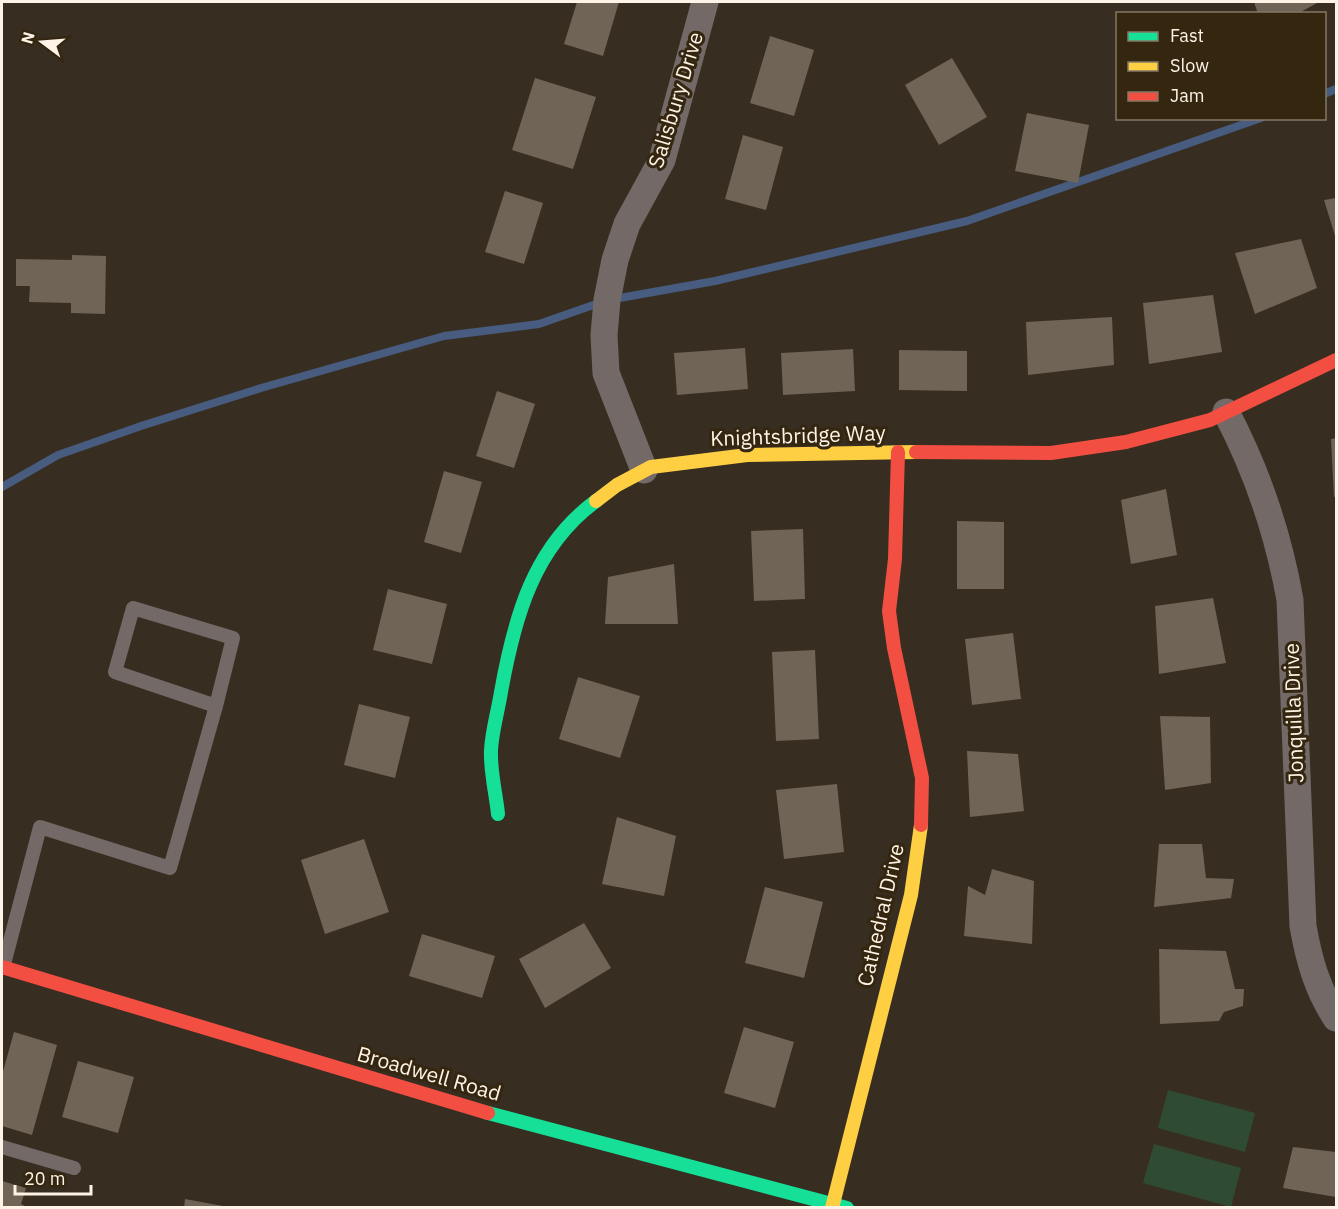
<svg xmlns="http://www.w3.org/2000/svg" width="1338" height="1209" font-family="'IBM Plex Sans',sans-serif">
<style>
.green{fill:#304b33}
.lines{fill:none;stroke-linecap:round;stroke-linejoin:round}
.stream{stroke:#475c7f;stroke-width:8}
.building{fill:#6f6456}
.lane{stroke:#736a68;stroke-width:14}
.street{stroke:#736a68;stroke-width:27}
.fast{stroke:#16e098;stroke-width:14}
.slow{stroke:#ffcf43;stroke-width:14}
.jam{stroke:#f24e42;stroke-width:14}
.labels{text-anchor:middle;stroke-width:6;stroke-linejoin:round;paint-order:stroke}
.street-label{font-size:21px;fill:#fdf3e6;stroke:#34260f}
</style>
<rect width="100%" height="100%" fill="#372e21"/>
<path class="green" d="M1168,1090L1255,1113L1245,1152L1158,1128Z
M1154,1144L1241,1168L1231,1207L1143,1183Z"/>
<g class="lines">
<path class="stream" d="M1324,94L1336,89
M614,299L715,281L967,221L1261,118
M2,487L58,455L141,426L261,388L444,336L539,324L602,302"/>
</g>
<path class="building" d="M577,2H619L603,56L564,44Z
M1254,2H1319L1297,14H1258Z
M770,36L814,50L794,116L750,103Z
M952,58L987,117L939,145L905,85Z
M535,78L596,97L573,169L512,150Z
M1027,113L1089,125L1078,183L1015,171Z
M743,135L783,147L766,210L725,199Z
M505,191L543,203L524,264L485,252Z
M1336,198V239L1324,200Z
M1301,239L1317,288L1255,314L1235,253Z
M72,255L106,256L105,314L71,313V303L29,302L30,286H16V259L72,260Z
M1213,295L1222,352L1149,364L1143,303Z
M1112,317L1114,365L1028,375L1026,322Z
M745,348L748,389L677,395L674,353Z
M853,349L855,391L783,395L781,353Z
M899,350L967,351V391L899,390Z
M497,391L535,404L514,468L476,456Z
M1336,438V497H1334L1331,439Z
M444,471L482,482L461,553L424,542Z
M1166,489L1177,555L1131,564L1121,500Z
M957,521L1004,522V589H957Z
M803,529L805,599L754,601L751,531Z
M674,564L678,624H605L608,577Z
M388,589L447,604L432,664L373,650Z
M1213,598L1226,663L1159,674L1155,606Z
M1013,633L1021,699L972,705L965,639Z
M815,650L819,739L776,741L772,652Z
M578,677L640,696L620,758L559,739Z
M359,704L410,717L395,778L344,765Z
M1160,716L1210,717L1211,783L1165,790Z
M967,751L1018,754L1024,811L970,817Z
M837,784L844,852L784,859L776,790Z
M617,817L676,836L664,896L602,884Z
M364,839L389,912L325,934L301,860Z
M1159,844H1202L1206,878L1234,879L1231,898L1154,907Z
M992,869L1034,881L1032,944L964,936L968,886L985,895Z
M765,887L823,902L804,978L745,963Z
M584,923L611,968L545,1008L519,959Z
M422,934L495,956L482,998L409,976Z
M1159,949L1226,951L1235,989H1244L1243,1006L1224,1012L1219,1021L1160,1024Z
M744,1027L794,1042L775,1108L724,1093Z
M14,1032L57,1045L32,1135L2,1126V1075Z
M78,1061L134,1077L118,1133L62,1117Z
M1293,1147L1336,1152V1197L1283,1188Z
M2,1181L26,1188L21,1204L29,1208H2Z
M185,1199L223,1206V1208H184Z"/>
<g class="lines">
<path class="lane" d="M3,968L40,827L170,868L216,706L115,672L133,608L233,638L216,706
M2,1147L74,1168"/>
<path class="street" d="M1226,412C1258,473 1278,532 1290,600L1303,926C1309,960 1317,989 1336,1018
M644,470L606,373L604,335L607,300L615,260L627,224L662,160L705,2"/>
<path class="fast" d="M498,814C496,794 490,771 491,750C492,731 498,711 501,692C514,619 533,547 596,501
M488,1113L847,1208"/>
<path class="slow" d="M596,501L617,485L651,467L747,455L916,452
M832,1208L911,895L921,825"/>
<path class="jam" d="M898,452L895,559L889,611L894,648L922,778L921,825
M916,452L1051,453L1126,442L1210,420L1336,360
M2,967L488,1113"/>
</g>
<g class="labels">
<g class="street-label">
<text transform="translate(676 100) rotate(-73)" y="7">Salisbury Drive</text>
<text transform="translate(798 436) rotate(-2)" y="7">Knightsbridge Way</text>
<text transform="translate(1294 713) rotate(-92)" y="7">Jonquilla Drive</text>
<text transform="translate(881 915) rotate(-77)" y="7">Cathedral Drive</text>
<text transform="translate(429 1074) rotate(16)" y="7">Broadwell Road</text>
</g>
</g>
<rect width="1338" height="1209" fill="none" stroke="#fdf3e6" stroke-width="6"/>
<rect x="1116" y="12" width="210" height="108" fill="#34260f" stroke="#847865" stroke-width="1.5"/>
<rect x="1128" y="32" width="30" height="9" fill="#16e098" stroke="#847865" stroke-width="1.5"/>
<text x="1170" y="42" font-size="18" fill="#fdf3e6">Fast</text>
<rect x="1128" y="62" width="30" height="9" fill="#ffcf43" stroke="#847865" stroke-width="1.5"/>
<text x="1170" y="72" font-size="18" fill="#fdf3e6">Slow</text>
<rect x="1128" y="92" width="30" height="9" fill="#f24e42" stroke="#847865" stroke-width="1.5"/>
<text x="1170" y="102" font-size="18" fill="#fdf3e6">Jam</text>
<g transform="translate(42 42) rotate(286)" stroke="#34260f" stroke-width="4.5" paint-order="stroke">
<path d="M0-4.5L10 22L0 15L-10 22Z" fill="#fdf3e6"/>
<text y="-9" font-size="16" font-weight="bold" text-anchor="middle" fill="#fdf3e6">N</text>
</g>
<path d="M15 1185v9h76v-9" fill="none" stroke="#fdf3e6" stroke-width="3"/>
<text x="24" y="1185" font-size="18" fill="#fdf3e6" stroke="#34260f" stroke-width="4.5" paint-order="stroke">20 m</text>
</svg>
